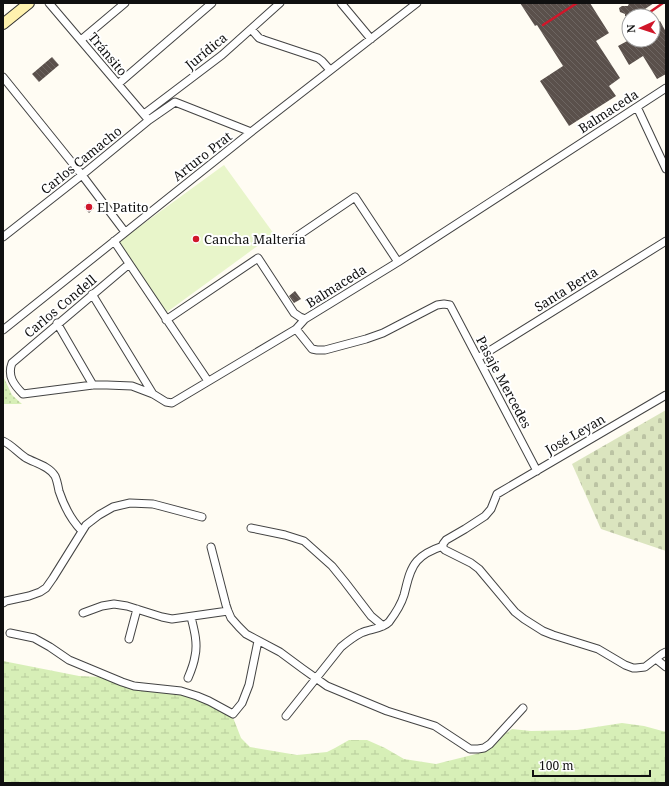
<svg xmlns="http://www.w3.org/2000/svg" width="669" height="786" font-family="'Noto Serif',serif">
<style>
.wetland{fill:url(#wetland-marsh)}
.cemetery{fill:url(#cemetery-stones)}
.park{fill:url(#park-dots)}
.pitch{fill:#e8f5ca}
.building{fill:url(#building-back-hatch)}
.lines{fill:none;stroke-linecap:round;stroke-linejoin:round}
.street-casing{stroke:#434343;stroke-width:9}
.secondary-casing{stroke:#323232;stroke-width:12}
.street{stroke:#fff;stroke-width:7}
.secondary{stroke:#fff2ae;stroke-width:10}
.rail{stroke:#d0172a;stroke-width:2.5}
.poi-dot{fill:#d0172a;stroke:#fff;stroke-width:1.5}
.labels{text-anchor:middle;stroke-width:4;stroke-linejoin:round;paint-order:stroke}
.street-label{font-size:13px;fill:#101010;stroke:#fff}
.poi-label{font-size:13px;fill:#101010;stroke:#fff;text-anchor:start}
</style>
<defs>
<pattern id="wetland-marsh" width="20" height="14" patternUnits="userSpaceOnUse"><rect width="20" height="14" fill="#d7efb7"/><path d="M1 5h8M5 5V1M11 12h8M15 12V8" fill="none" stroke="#b8cc9c"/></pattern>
<pattern id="cemetery-stones" width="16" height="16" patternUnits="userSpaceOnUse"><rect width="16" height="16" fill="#dbe5bf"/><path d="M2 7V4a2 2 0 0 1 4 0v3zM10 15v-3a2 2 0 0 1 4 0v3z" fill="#bbc3a3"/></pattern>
<pattern id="park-dots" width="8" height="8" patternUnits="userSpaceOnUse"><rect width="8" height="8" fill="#d7efb7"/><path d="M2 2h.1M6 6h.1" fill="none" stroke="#b8cc9c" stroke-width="1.8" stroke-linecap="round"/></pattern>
<pattern id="building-back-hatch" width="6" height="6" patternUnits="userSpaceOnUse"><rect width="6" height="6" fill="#5a504b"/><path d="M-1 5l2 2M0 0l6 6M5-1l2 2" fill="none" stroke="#6d6561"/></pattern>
</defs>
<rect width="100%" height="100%" fill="#fffcf3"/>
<path class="wetland" d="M3,661L79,676L100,677L186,692L224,708L234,720L241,738L250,747L297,755L327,752L335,748L349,740H367L385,748L404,759L436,764L476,754L494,746L505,734L512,729L531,731L577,730L622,723L644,726L666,732V783H3Z"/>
<path class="cemetery" d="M666,410V551L601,529L572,464Z"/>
<path class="park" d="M3,376L12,395L22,404H3Z"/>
<path class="pitch" d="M224,165L274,234L167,312L117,243Z"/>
<path class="building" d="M520,3H590L609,33L596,41L620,78L609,86L616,96L569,126L540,81L563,66L537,25L535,26Z
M629,3H654L642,11V16H625V14L620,12L619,8L622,6H628Z
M660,21L666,32V74L657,79L643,56L629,65L618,46L629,40H653V25Z
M52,57L59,65L39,82L32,74Z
M89,202L94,208L89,213L84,207Z
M295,291L301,299L294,303L289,296Z"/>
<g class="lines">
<g class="street-casing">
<path id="street" d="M49,3L146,117
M341,3L371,39
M251,29L259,38L264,40L318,58L322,61L330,70
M81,40L125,3
M3,77L82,175L125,232
M118,84L212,3
M637,107L666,169
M144,114L222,55L280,3
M3,237L82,175L149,120L175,102L251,132
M296,237L355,197L398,262
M114,241L208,381
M129,264L12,363C7,376 14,385 23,394L93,385H107L132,386L153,394L166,402L172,403L296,329L305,319L398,262L666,88
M92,294L153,394
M166,320L258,258L294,313L300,317L305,319
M57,323L93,385
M296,329L312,349L317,350H325L366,339L383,333L437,305L444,304L450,305L537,471
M3,330L251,132L417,3
M478,358L666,241
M666,395L497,494L491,509L485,516L465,529L446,540L443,544V548L445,550L471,563L479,569L515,612L524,619L543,631L553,635L598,649L625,665L633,668H636L645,667L662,654L666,652
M3,441C12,445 18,453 26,458C35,463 49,466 55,476C57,480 58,486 59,491C64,506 71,520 82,531
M251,528L285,535L304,541L332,566L345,582L371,616L383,626
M211,547L226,605L228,611L231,618L239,627L246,634L280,652L303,669L327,686L387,711L435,726L470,749H478L484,748L490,744L523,708
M3,603L6,601L29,596L40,592L46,588L53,578L86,525L99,515L113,507L130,503L153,504L202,517
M83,613L102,606L114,604L127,606L162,617L172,619L228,611
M10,633L34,638L50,647L69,660L122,682L134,686L181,691L197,696L209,701L233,714L242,703L249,685L258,641
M129,639L137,609
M656,659L666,667
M188,678C191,671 194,663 195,656C198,643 194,629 191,617
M286,716L341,647C347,642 353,637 361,633C370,629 382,629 389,622C395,614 401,605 404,595C407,584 409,570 417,561C423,554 434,549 443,546"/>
</g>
<g class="secondary-casing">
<path id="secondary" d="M3,24L29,3"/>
</g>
<use href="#street" class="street"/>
<use href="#secondary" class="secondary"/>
<path class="rail" d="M650,12L663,3
M543,25L577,3"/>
</g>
<g class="poi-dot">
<circle cx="89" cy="207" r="4"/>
<circle cx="196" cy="239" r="4"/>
</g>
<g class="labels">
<g class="street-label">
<text transform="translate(206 51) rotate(-39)" y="5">Jurídica</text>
<text transform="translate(108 54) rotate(50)" y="5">Tránsito</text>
<text transform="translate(608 111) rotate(-33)" y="5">Balmaceda</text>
<text transform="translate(202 156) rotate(-38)" y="5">Arturo Prat</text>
<text transform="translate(81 160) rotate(-39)" y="5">Carlos Camacho</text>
<text transform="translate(336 286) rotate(-32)" y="5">Balmaceda</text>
<text transform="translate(566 289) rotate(-32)" y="5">Santa Berta</text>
<text transform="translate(60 306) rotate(-40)" y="5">Carlos Condell</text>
<text transform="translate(504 382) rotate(62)" y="5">Pasaje Mercedes</text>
<text transform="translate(575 434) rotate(-30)" y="5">José Leyan</text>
</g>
<g class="poi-label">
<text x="97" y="212">El Patito</text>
<text x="204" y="244">Cancha Malteria</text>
</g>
</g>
<rect width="669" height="786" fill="none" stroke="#101010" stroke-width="8"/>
<g transform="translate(641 28) rotate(267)"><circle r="19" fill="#ffffff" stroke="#9f9f9f"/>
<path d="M0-3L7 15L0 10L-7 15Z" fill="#d0172a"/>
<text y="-6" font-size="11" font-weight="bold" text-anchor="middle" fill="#101010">N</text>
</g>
<path d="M533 770v6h117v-6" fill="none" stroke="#101010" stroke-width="2"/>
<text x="539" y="770" font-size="12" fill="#101010" stroke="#ffffff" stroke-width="3" paint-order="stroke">100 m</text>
</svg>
